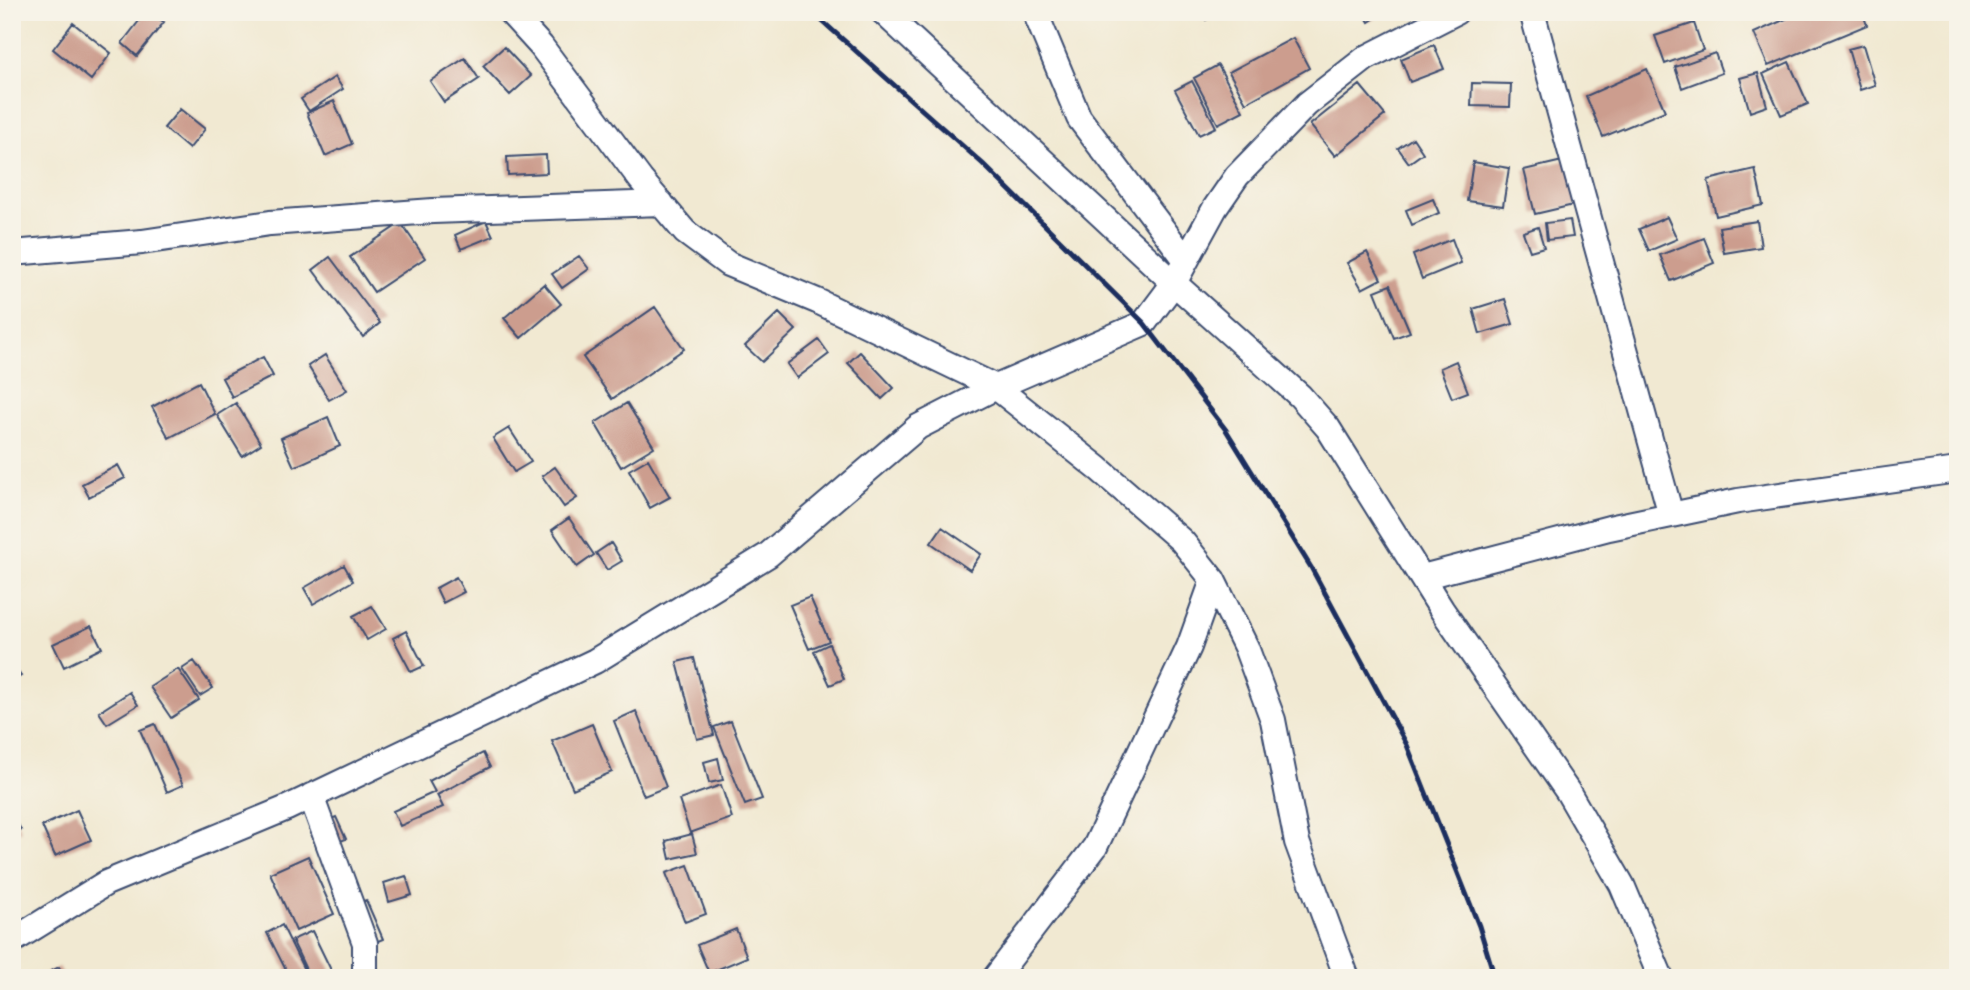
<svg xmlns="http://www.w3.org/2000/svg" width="1970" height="990" font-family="'IM FELL English',serif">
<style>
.building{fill:#cc9d8e}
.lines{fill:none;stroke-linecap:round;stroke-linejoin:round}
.minor-casing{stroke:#3b4b6f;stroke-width:28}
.minor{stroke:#fff;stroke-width:24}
.rail{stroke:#1b2f5e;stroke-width:5}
</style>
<rect width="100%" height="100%" fill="#f7f3e8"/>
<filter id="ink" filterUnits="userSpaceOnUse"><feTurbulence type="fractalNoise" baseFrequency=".0143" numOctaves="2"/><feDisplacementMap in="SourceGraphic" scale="14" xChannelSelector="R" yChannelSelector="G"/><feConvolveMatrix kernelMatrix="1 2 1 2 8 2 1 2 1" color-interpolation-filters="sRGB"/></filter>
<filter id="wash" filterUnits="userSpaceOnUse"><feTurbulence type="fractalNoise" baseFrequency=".00686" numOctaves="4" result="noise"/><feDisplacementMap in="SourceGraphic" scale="28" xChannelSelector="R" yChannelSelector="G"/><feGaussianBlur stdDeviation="1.57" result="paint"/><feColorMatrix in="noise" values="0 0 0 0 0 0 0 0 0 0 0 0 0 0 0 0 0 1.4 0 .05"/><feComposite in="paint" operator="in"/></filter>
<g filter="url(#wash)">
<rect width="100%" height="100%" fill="#f1e9d2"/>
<g id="blocks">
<path class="building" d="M146,12L164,22L137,56L122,43Z
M1201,12H1220L1206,20Z
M1363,12H1384L1369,22Z
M1802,12H1862L1867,25L1768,66L1754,33Z
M73,23L111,53L91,80L53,49Z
M1694,23L1703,50L1665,64L1655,36Z
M1293,38L1309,68L1246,103L1229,72Z
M1434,45L1444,69L1410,82L1401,59Z
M1863,45L1875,85L1860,90L1848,49Z
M504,47L531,76L510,95L483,66Z
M1715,53L1722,73L1682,88L1675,67Z
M465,58L479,79L444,102L430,81Z
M1789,62L1808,104L1781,115L1763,74Z
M1218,65L1243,111L1218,124L1194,78Z
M1647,69L1665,111L1603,137L1586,96Z
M1758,73L1767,106L1750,112L1740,78Z
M335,77L343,89L309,111L301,99Z
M1192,81L1216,127L1199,135L1175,90Z
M1472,83L1511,84L1510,107L1471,106Z
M1360,85L1385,115L1335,156L1310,125Z
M334,101L352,144L325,156L307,113Z
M180,109L205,129L189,149L164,128Z
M1413,138L1423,153L1409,163L1398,148Z
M546,155L547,173L508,175L507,157Z
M1571,159L1582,203L1535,214L1524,170Z
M1473,162L1509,168L1503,206L1467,201Z
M1755,169L1763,205L1716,216L1708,180Z
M1433,199L1439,213L1412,225L1406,210Z
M1667,217L1677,239L1649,251L1639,229Z
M1570,220L1573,237L1547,240L1545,223Z
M486,221L493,236L461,249L455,235Z
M1757,221L1761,247L1724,253L1719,227Z
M401,223L425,258L374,292L350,257Z
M1538,227L1544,247L1530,251L1523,232Z
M1704,238L1714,263L1671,281L1660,255Z
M1452,239L1461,263L1422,279L1413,255Z
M1367,252L1381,279L1362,289L1347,263Z
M579,256L589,269L562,288L552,274Z
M330,257L380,323L363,337L313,270Z
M544,284L561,304L521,338L504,318Z
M1390,285L1410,332L1394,338L1375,291Z
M1505,299L1513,324L1480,334L1473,309Z
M655,307L684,349L612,399L583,357Z
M779,313L796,330L762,362L745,346Z
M819,340L829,354L797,378L787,364Z
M860,352L894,388L882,399L848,363Z
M325,355L347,390L329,400L308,366Z
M263,357L273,376L232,397L222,378Z
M1456,361L1468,392L1452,398L1440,368Z
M199,382L215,414L169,438L152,407Z
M236,403L261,444L242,456L217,415Z
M627,403L654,447L621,467L595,423Z
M328,417L340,446L294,467L281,438Z
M509,428L531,462L514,472L493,438Z
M648,459L670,497L650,508L629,470Z
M118,465L125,478L89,497L82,484Z
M555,467L577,498L564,507L542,476Z
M569,518L594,555L577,567L552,530Z
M942,527L981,554L970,570L931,543Z
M611,543L622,561L607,570L596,553Z
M344,565L353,581L313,604L304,588Z
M456,577L464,592L443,603L436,588Z
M810,597L829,641L809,649L790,605Z
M372,606L386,629L367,640L353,616Z
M91,626L102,648L64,667L53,644Z
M406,631L424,666L411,672L393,638Z
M829,644L844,679L830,685L814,651Z
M694,658L714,735L697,739L677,662Z
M194,661L213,688L200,696L182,669Z
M12,664L21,676L12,682Z
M178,669L199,700L171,718L150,687Z
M130,692L138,705L107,724L99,712Z
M636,711L666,787L644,796L614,721Z
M731,721L762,799L745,805L714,727Z
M155,724L183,785L167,792L140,730Z
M592,724L612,772L573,789L552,741Z
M483,753L490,767L437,795L443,807L400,826L393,811L435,792L429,781Z
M718,758L723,780L709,783L704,762Z
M721,785L732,818L690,833L679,800Z
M77,810L91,840L55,856L42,826Z
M12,813L21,830L12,834Z
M336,817L346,839L330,845L321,823Z
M692,834L697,853L670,859L666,841Z
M308,856L334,914L296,931L270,873Z
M688,865L706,914L685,922L666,873Z
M406,876L412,895L389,902L384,883Z
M366,900L383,939L366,946L349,907Z
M282,925L308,978H290L267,933Z
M736,929L747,957L709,973L697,945Z
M312,931L331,970L315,978H310L292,940Z
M59,967L65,978H38Z"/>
</g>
</g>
<g filter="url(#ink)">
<use href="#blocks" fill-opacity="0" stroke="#3b4b6f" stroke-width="2"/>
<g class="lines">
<g class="minor-casing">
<path id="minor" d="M510,12L541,46L641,180L685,232L728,264L817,301L996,387L1099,469L1182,541L1213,580L1246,647L1273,720L1297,842L1347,978
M883,12L1174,283L1300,396L1328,428L1442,610L1568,792L1622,885L1661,978
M1035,12L1079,118L1186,260
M1532,12L1671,515
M12,253L142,242L270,223L433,211L661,203
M1422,577L1609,528L1738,501L1958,470
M311,796L365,943V978
M12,941L106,883L287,808L595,661L768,555L918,427L996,387L1144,323L1174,283L1215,208L1237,176L1307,104L1366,58L1456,12
M995,978L1095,847L1189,647L1213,580"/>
</g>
<use href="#minor" class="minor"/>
<path class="rail" d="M812,12L983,164L1144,323L1226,430L1312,569L1407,745L1479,926L1495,978"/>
</g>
</g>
<rect width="1970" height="990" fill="none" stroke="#f7f3e8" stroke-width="42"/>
</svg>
